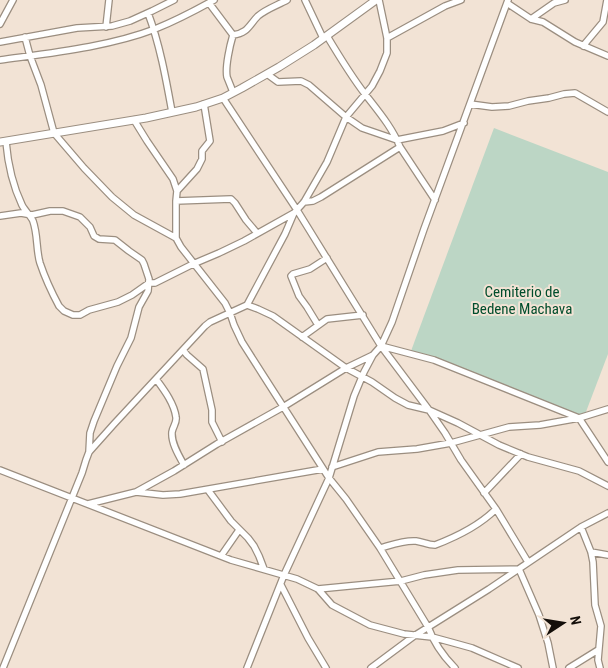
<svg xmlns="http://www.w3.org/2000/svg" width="608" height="668" font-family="'Roboto Condensed',sans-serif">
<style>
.green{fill:#bcd6c5}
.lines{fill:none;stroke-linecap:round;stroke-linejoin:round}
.minor-casing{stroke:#9b8e80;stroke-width:8}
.major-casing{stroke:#9b8e80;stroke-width:9}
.minor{stroke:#fff;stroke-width:5.5}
.major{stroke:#fff;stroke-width:7}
.labels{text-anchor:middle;stroke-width:4;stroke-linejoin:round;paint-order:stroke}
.park-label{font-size:15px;fill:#004d2c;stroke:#f2e3d5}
</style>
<rect width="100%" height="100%" fill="#f2e3d5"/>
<path class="green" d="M494,128L608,172V354L584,417L411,351Z"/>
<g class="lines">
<g class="minor-casing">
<path id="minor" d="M305,0L323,38
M209,3L233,35C230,45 225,67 227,77C229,82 231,87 233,92
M507,3L531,19L543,22L575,42L608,56
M148,13C160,45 166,79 172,112
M531,19L554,3L565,0
M0,24L13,0
M106,27L109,0
M233,35C248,33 249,25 258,16C266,9 278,5 287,0
M327,36C339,56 351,76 365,94C378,111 392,127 400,147L435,200
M25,37L30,56L41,85L54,133L84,168L112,197L134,215L176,238
M387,38L445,6L461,0
M0,42L77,28L112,26L130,21L152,11L174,0
M583,46L603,22L607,0
M0,60C50,53 108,47 155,29C175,21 196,10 214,0
M267,74L278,82L301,81L309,85L346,117L362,128L397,140L443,131L464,123
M223,98L297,210L381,346L429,410L458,423L499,445L528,457L579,471L608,486
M470,104L492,107L509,106L528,101L549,98L564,94L575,93L608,112
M134,120L147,141L173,179L177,191L176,201V238L181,247L225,303L230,313L234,325L242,342L263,375L329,478L346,499L380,548L428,627C434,643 443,656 455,668
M6,142C8,165 12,184 22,205C25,211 31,216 33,221C38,235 36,250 40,263C45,278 52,293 59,306L64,311L73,315H80L89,310L118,302L132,295L149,283H155L193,264L219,253L244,241L294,213L304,202L327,162L346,117L372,86L380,71L387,53V38L379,0
M177,191L197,169L202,159V151L210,141L204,104
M176,201L231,199L235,203L246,220L257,233
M304,202L313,201L321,197L400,147
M0,216L21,213L32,215L50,211H63L80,217L90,227L94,236L99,239L115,240L129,251L142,260L144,264L149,279L148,291L139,307L131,338L117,366L94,421L90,433L89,452
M247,305L285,234L294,213
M318,325L307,307L299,296L291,276L293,274L310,269L327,258
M302,337L327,319L363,315
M381,346L434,360L579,418L608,462
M183,350L187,355L203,369L212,410V422L222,442
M156,379C164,390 174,403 176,417C177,423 173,426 172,432C171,443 179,456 184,465
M332,467L378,452L417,449L451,443L509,427L540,425L579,418L608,409
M0,470L231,560L297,579L318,589L332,605L370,625L404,634L432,637L454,643L472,648L518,668
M208,490L231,521L248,538L254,546L259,556L264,569
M136,492L163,495L180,494L323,469
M484,493L521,454
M88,504L136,492L174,471L217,444L283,407L346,368L373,355
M581,527L591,552L593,562L595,605L601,626L598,660L600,668
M380,548C391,545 404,540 416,541C423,542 428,545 435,545C456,537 480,525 496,509
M591,552L608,555
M221,556L239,530
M281,585L308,638L326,668
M318,589L401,581L424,575L458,570L519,569L539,615L548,643L553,668
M3,668L82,473L86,460L89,452L114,424L205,326L210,322L247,305L258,309L273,316L346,368L372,382L395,398L408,405L429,410L445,433L461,460L496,509L528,562
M247,668L284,575L329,478L354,396L364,372L373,355L381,346L392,322L424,229L508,0
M371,668L414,636L489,589L581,527L608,513
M569,668L598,650"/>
</g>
<g class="major-casing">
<path id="major" d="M0,142L146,118L196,107L223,98L242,88L279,67L314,45L376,0"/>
</g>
<use href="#minor" class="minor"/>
<use href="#major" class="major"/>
</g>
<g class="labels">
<g class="park-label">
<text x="522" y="297">Cemiterio de<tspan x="522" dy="17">Bedene Machava</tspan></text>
</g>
</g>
<g transform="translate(563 623) rotate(78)" stroke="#f2e3d5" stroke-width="4" paint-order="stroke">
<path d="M0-4L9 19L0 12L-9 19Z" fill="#130e09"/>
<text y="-8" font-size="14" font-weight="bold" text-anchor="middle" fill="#130e09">N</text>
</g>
</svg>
